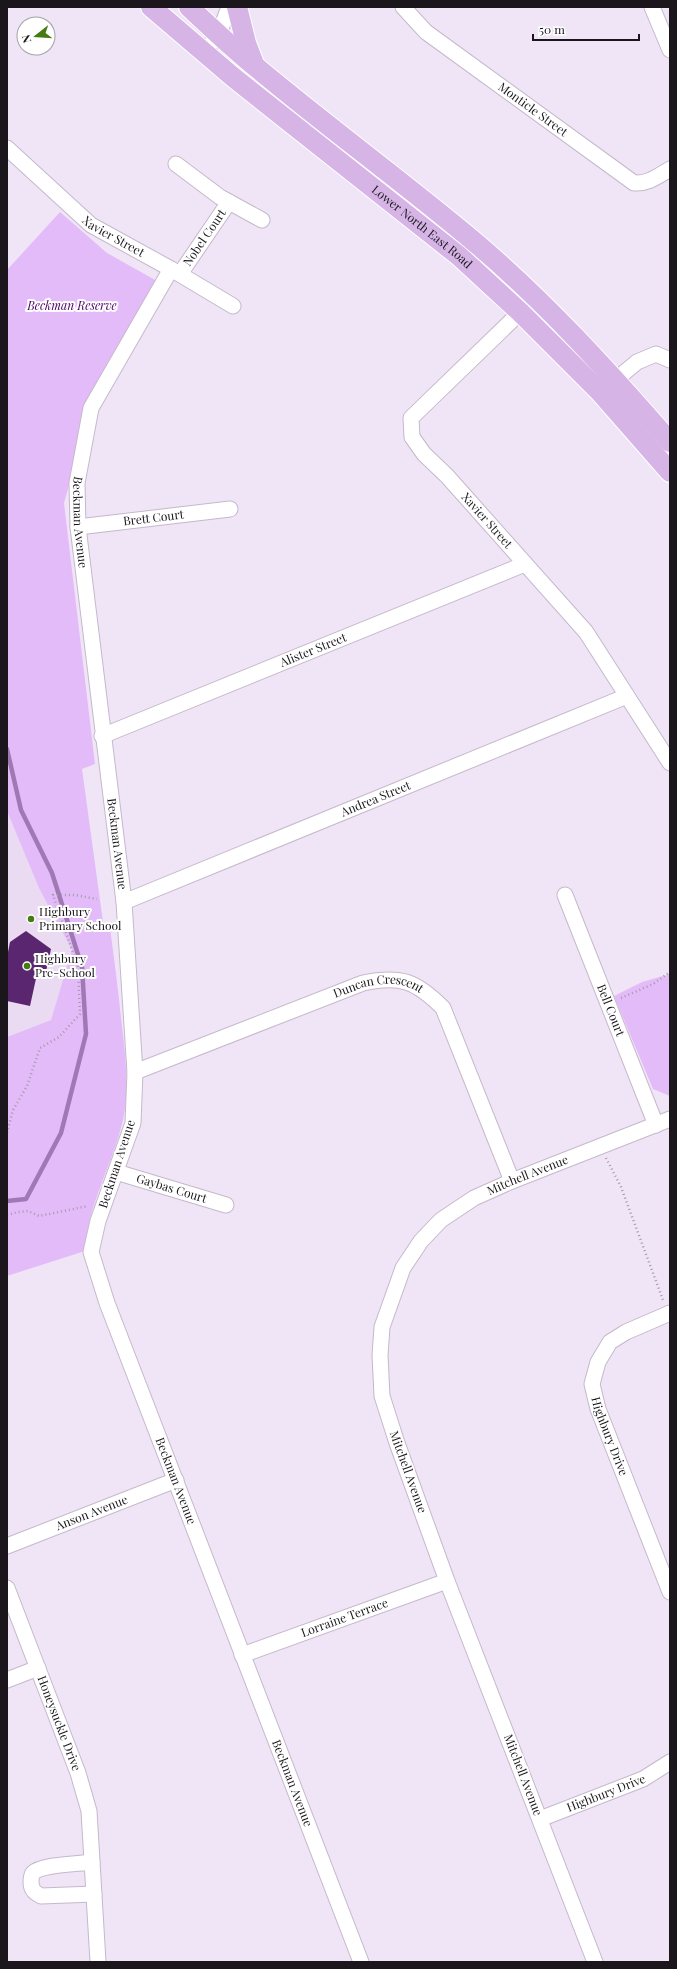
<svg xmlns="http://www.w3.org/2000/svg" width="677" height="1969" font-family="'Playfair Display',serif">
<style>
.built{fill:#eadaf2}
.green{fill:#e4bbf9}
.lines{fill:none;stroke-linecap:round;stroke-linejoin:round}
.stream{stroke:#a078b3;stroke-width:4.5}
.building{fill:#5a266f}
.minor-casing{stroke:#c4b9ca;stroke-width:17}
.major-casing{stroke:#fff;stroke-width:22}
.path{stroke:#a49ba9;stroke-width:2.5;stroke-dasharray:1 3;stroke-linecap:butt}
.minor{stroke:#fff;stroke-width:15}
.major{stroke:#d6b4e6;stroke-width:20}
.poi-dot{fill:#447c12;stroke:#fff;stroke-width:1.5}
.labels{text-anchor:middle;stroke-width:4;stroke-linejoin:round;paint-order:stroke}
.street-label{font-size:12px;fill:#1a161c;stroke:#fff}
.park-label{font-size:12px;font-style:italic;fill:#4e0067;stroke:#fff}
.poi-label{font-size:12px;fill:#1a161c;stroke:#fff;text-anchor:start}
</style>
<rect width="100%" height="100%" fill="#f0e5f6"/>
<path class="built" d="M7,811L39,887L72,950L51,1020L7,1037Z"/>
<path class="green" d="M60,212L107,253L157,281L91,408L64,503L95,764L82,769L103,922L110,928C114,958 118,988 121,1018C125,1052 130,1087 123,1120C113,1164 87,1206 85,1251L7,1276V1037L51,1020L72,950L39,888L7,811V270Z
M670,974V1096L653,1089L614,996L642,982Z"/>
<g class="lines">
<path class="stream" d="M7,749L21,810L52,873L82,967L86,1034L61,1133L26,1199L7,1201"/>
</g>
<path class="building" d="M26,931L51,949L45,976L37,974L30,1006L7,1001V957L10,942Z"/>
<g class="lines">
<g class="minor-casing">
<g id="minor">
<path id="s1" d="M403,7L426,32L634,183C648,184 658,176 670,169"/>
<path d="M652,7L670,50"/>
<path d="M204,52L219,34L229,7"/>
<path id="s2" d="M7,148L91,225L171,269L233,306"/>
<path d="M176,164L220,197L262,220"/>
<path id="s3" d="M171,269L91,408L77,483L78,527L124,902L135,1072L133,1123L98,1221L91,1252L107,1303L361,1962"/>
<path id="s4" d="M180,274L229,202"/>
<path id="s5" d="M535,298L411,418L412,437L424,454L447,476L586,632L670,763"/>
<path d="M607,387L637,362L656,354L670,360"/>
<path id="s6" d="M78,527L230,509"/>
<path id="s7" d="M102,736L525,564"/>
<path id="s8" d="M565,895L656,1125"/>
<path id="s9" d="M124,902L627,696"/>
<path id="s10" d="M135,1072L363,983C401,975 416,981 443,1008L512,1181"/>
<path id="s11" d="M116,1172L226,1205"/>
<path id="s12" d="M670,1313L626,1332L610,1342L598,1362L592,1384L598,1409L670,1592"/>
<path id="s13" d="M7,1546L176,1480"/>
<path id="s14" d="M7,1588L78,1773L89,1811L98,1962"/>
<path id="s15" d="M242,1655L447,1581"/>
<path d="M7,1680L38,1668"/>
<path id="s16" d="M540,1819L643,1779L670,1762"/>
<path d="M92,1862C80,1864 42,1864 33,1873C31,1876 31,1879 31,1882C31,1890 35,1893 41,1896L94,1894"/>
<path id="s17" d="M595,1962L447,1581L397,1443L382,1396L380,1355L382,1327L403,1268L421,1241L441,1220L474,1198L512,1181L670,1119"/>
</g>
</g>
<g class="major-casing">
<g id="major">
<path id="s18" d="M151,7L233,77L459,256L520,312L600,392L670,472"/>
<path d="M189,7C207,24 225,41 244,57C318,120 397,177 471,239C544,300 608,371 670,442"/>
<path d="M237,7L246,43L254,64"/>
</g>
</g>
<path class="path" d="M621,998L653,984L670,972
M7,1133L13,1110L27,1086L40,1048L59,1037L80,1014L78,967L53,895H75L97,899
M606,1158L621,1187L663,1300
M7,1215L18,1212L28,1211L39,1216L88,1206"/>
<use href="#minor" class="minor"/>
<use href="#major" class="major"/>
</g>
<g class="poi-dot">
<circle cx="31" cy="919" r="4"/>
<circle cx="27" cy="966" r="4"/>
</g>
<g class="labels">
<g class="street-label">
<text dy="4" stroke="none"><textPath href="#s1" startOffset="166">Monticle Street</textPath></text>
<text dy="4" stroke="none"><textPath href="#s18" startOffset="349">Lower North East Road</textPath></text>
<text dy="4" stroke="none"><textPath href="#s2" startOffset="139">Xavier Street</textPath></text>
<text dy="4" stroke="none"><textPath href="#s4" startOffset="44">Nobel Court</textPath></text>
<text dy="4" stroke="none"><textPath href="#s6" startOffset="76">Brett Court</textPath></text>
<text dy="4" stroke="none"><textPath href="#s5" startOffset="304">Xavier Street</textPath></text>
<text dy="4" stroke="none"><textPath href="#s3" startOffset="276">Beckman Avenue</textPath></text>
<text dy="4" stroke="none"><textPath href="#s7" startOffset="228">Alister Street</textPath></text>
<text dy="4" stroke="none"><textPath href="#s9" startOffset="272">Andrea Street</textPath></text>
<text dy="4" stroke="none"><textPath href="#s3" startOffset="600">Beckman Avenue</textPath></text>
<text dy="4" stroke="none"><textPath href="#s10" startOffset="260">Duncan Crescent</textPath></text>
<text dy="4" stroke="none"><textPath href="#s8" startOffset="124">Bell Court</textPath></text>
<text transform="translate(117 1164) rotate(-72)" y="4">Beckman Avenue</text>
<text dy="4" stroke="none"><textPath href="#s17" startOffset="896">Mitchell Avenue</textPath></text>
<text dy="4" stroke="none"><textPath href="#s11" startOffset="58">Gaybas Court</textPath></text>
<text dy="4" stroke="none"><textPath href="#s12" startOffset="168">Highbury Drive</textPath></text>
<text transform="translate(408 1472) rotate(70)" y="4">Mitchell Avenue</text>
<text dy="4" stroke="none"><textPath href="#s3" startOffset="1260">Beckman Avenue</textPath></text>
<text dy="4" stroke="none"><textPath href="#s13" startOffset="91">Anson Avenue</textPath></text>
<text dy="4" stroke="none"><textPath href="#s15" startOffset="109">Lorraine Terrace</textPath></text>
<text dy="4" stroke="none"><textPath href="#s14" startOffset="145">Honeysuckle Drive</textPath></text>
<text transform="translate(523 1775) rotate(69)" y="4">Mitchell Avenue</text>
<text dy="4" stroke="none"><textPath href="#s3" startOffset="1584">Beckman Avenue</textPath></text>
<text dy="4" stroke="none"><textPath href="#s16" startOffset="71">Highbury Drive</textPath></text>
</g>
<g class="park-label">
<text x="72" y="310">Beckman Reserve</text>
</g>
<g class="poi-label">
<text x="39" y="916">Highbury<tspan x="39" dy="14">Primary School</tspan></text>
<text x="35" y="963">Highbury<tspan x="35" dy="14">Pre-School</tspan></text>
</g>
</g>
<rect width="677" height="1969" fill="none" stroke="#1a161c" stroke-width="16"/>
<g transform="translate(36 36) rotate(253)"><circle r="19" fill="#ffffff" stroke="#a3a2a4"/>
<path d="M0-3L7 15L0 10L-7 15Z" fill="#447c12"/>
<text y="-6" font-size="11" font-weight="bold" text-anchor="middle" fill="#1a161c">N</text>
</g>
<path d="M533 34v6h106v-6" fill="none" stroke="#1a161c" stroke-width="2"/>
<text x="539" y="34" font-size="12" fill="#1a161c" stroke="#ffffff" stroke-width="3" paint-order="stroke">50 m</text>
</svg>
